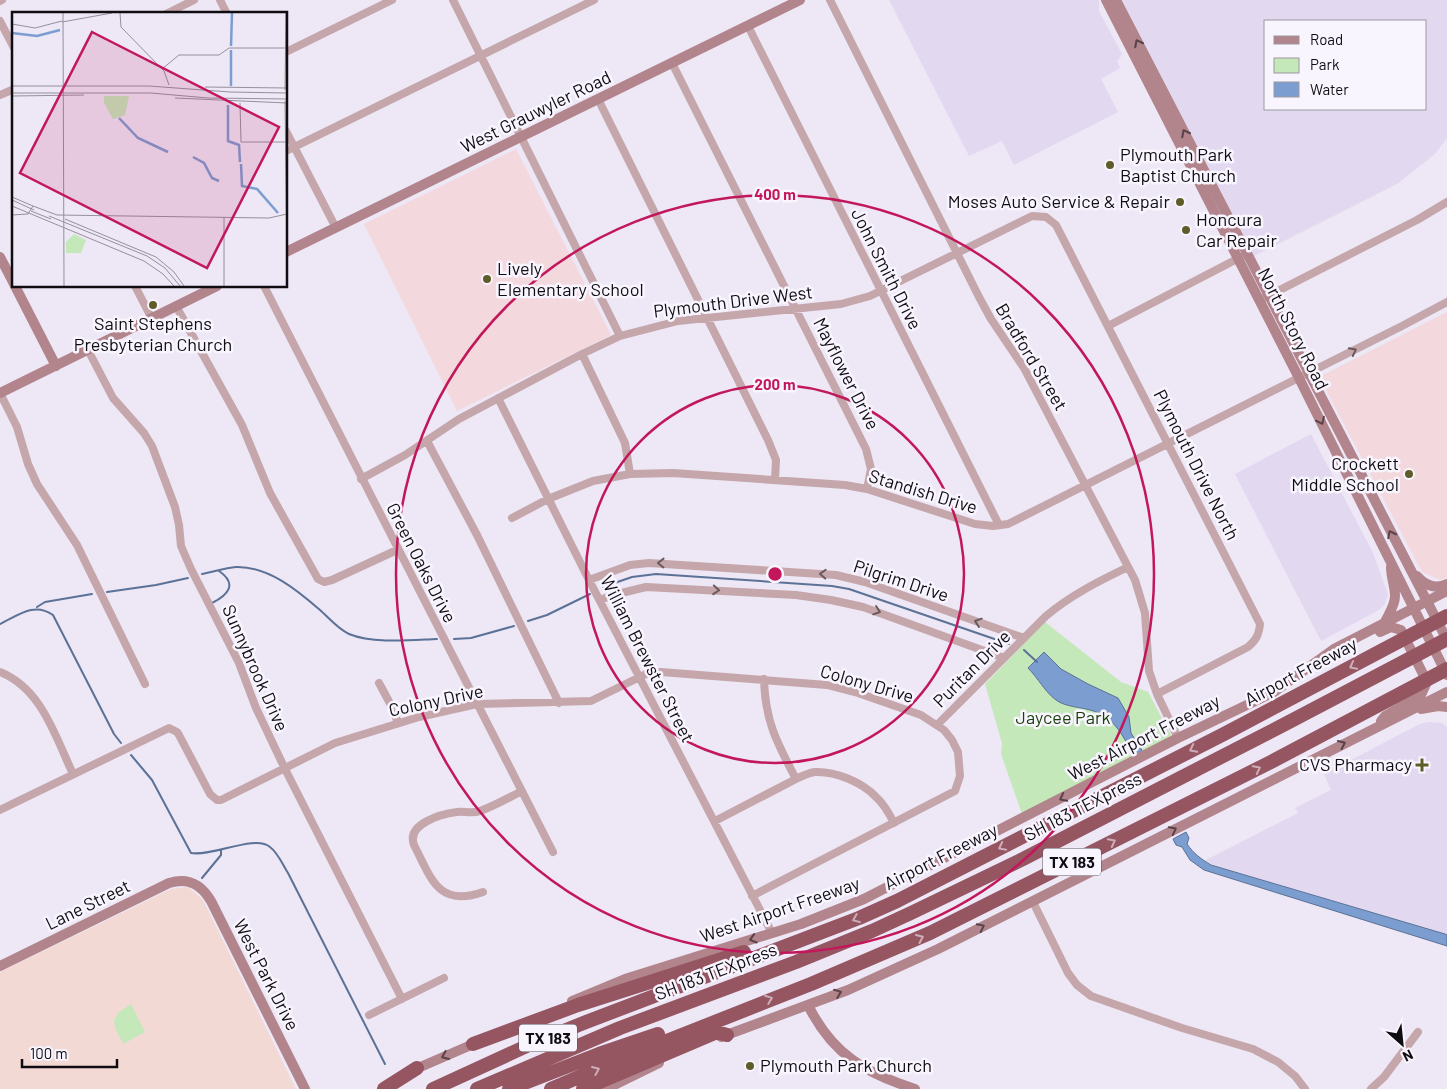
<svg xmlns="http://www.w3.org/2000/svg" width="1447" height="1089" font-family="Barlow,sans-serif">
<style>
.built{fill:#e2d8ef;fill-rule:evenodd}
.education{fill:#f3d8de}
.medical{fill:#f3d9d4}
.green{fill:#c4e8b9}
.water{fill:#7b9dcf;stroke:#5b7296}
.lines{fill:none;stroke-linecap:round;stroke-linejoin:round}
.stream{stroke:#5b7296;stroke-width:2}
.street{stroke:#c5a6aa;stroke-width:8}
.secondary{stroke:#b2848b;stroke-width:10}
.highway{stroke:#955662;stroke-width:14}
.oneway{stroke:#594348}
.oneway2{stroke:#6a5a5e}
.oneway3{stroke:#ccadb8}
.ring{fill:none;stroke:#c2185b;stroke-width:2.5}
.poi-dot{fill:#5e5c28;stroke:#f9f5ff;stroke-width:2}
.labels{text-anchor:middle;stroke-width:5;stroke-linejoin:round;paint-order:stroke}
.shield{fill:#f9f5ff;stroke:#565359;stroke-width:1}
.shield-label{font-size:16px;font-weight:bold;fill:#100d12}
.street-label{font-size:18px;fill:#100d12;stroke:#f9f5ff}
.poi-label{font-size:18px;fill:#100d12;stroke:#f9f5ff;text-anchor:start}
.park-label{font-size:18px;fill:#1a400a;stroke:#f9f5ff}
.inset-river{fill:none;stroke:#7b9dcf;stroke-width:2.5}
.inset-road{fill:none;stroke:#95909b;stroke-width:1}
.view{fill:#c2185b;fill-opacity:0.15;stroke:#c2185b;stroke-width:2.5}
.inset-edge{fill:none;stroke:#100d12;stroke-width:2.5}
.centre{fill:#c2185b;stroke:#f9f5ff;stroke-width:2.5}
.ring-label{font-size:15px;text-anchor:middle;font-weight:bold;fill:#c2185b;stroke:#f9f5ff;stroke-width:5;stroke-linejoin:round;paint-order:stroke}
</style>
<rect width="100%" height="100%" fill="#ede7f6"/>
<path class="built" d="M889,0H1099V11L1122,54L1120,58L1117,61L1120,68L1101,79L1118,112L1014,165L1002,141L969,156Z
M1122,0H1447V138L1435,154L1397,184L1254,256ZM1266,21H1426V109H1266Z
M1311,434L1372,551L1388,594L1385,604L1379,610L1321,641L1235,474Z
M1428,722L1442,723L1447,727V935L1227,871L1204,861L1298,813L1295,808L1331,790L1324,774L1420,724Z"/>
<path class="education" d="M516,149L611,335L457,411L364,224Z
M1447,312V577L1440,580L1422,572L1319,377Z"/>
<path class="medical" d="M188,887L203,900L296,1089H0V972L171,889Z"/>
<path class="green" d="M1045,622L1121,682L1148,692L1172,737L1022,814L1001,754L1002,743L985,684Z
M131,1004L145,1032L123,1044L115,1028L114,1020L119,1012Z"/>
<path class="water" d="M1044,652L1061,669L1088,684L1118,698L1129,717L1131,733L1143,752L1134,756C1121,733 1114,715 1086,709C1077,707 1064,706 1056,700C1045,692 1038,678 1028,668Z
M1186,832L1189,838L1187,844C1194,854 1201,859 1211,865L1445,934L1447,935V946L1204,870L1190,860L1182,847L1176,845L1173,839Z"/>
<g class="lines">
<path class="stream" d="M202,574C213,572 225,568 236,567C268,566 297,590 320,610C329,618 338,629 349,634C373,644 412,640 437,639
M603,587L632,577L656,574L832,586L849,589L1009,644
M107,592L156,585L188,578
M212,603C228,595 238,584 219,571
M37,607L45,602L92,594
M528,621L547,615L590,594
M0,624C19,615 34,602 53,615L114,734L121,743
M454,639L471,638L514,626
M1024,650L1037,662
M131,755L152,780L191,853C212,857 255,834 270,847C278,853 283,865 288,873L385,1064
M202,878L221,855V850"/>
<path class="street" d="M220,0L227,14
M453,0L620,336
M830,0L979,297L991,319L1024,368L1135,580L1145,613L1149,671L1157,694L1178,738
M0,1L2,0
M166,14L194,0
M0,21L14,48
M748,26L999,525
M286,52L392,0
M672,63L866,449L871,469L867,489
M0,95L14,89
M598,99L768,440L776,460L775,480
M286,131L336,228
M286,151L594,0
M135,286L152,319
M264,286L553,852
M1260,300L1417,220L1447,202
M176,306L242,425L270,493L318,579L324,582L332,580L397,550
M1108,326L1241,257
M88,350L113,398L144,433L152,446L175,507L179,525L181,546L191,569L239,663L256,708L285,769L402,999
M582,354L625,443L630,474
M0,393L17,427L28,464L37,484L77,545L145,684
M498,398L589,580L772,933
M427,441L477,535L559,703
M361,479L405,455L459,419L582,354L620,336L678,321L841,304L870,296L1032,216L1046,217L1056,225L1260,624C1259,635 1256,640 1248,647L1157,694
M512,518L548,499L593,481L630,474L673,473L845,485L867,489L975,524L993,526L1008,524L1402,326L1447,302
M589,580L630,565L649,563L836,575L865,582L1024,638
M600,600L613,595L646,587L796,595L831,600L863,607L1004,658
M0,672C42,689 55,736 73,774
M764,679C765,721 777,743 796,779
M379,683L392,707L398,723
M937,725L1046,616C1071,595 1099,581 1128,567
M0,810L169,728L177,732L179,735L210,794L217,800H221L335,743L419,717L477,704L591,701L648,673L661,672L827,685L858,693L921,715L944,730L952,740L958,752L960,776L955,791L752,896
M715,821L796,779C802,776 808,773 815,772C835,771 862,782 876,797C884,804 889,813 894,823
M483,892C438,908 431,878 414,845C406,824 441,814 457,812C464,811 472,814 480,811C494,806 508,798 522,791
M1033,902L1068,973L1077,985L1091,996L1182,1028L1253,1049L1278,1062L1295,1076L1305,1089
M369,1015L444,978
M1371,1089L1384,1077L1418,1032"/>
<path class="secondary" d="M1106,0L1299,378L1447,675
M1116,0L1447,640
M286,252L800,0
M0,257L14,284
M15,286L56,366
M0,393L217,286
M1417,576C1425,585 1435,590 1447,584
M1384,624C1388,615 1395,606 1395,596C1395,586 1391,578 1391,567
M1380,632L1391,627L1401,630L1427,682L1421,695L1385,716L1381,721
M1421,709L1438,706L1447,707
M0,966L169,883C188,877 201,884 211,901L305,1089
M572,1001L625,979L801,924L864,899L1178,738L1274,692L1334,649L1447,591
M808,1005C832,1054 865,1073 915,1089
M721,1037L848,990L938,949L1447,692
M411,1071L478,1042
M606,1089L659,1063"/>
<path class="highway" d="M473,1044L578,1005L744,952
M384,1089L417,1068
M433,1089L529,1045L586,1022L859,918L897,901L1224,734L1447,616
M477,1089L620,1028L796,962L872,931L911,913L1023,859L1289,722L1447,639
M509,1089L599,1054L658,1034
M551,1089L621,1059L811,984L930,933L1271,762L1447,669
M583,1089L717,1032L727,1035"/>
</g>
<defs><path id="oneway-chevron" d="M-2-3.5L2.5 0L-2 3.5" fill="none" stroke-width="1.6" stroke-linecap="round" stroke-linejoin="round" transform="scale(1.25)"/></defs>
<g class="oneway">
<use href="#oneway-chevron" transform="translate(1138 43) rotate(-117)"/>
<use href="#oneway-chevron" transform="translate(1185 133) rotate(-117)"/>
<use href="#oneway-chevron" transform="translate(1321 421) rotate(64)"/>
<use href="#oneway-chevron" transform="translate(1391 534) rotate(-117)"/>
<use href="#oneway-chevron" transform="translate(1342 744) rotate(-25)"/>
<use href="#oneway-chevron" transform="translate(1063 798) rotate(153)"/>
<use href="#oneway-chevron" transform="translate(1173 830) rotate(-27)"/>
<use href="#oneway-chevron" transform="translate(981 927) rotate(-26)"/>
<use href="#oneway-chevron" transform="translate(753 939) rotate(163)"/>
<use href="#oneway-chevron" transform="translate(838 993) rotate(-21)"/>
<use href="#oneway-chevron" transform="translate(445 1056) rotate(157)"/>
</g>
<g class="oneway2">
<use href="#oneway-chevron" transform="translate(1353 351) rotate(-27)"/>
<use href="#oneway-chevron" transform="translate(661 563) rotate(-179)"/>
<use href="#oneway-chevron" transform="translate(823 574) rotate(-177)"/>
<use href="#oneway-chevron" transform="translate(716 590) rotate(4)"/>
<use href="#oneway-chevron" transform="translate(877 611) rotate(19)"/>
<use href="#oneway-chevron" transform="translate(978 622) rotate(-161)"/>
</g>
<g class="oneway3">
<use href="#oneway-chevron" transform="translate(1353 666) rotate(152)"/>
<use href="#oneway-chevron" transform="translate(1193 749) rotate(153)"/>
<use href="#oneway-chevron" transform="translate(1257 769) rotate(-27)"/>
<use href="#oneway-chevron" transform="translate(1112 842) rotate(-27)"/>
<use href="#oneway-chevron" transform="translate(1002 847) rotate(153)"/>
<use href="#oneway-chevron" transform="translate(856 919) rotate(158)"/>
<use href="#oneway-chevron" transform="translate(920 938) rotate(-24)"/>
<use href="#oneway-chevron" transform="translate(769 999) rotate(-21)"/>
<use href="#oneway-chevron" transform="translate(596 1070) rotate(-23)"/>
</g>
<g class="ring">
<circle cx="775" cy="574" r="189"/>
<circle cx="775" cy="574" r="379"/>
</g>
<g class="poi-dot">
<circle cx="1110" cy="165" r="5"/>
<circle cx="1180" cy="202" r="5"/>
<circle cx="1186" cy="230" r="5"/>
<circle cx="487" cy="279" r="5"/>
<circle cx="153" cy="305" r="5"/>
<circle cx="1409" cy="474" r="5"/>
<path d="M1419.5 757.5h5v5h5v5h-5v5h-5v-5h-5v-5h5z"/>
<circle cx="750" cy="1066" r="5"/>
</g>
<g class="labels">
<g class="shield">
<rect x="1043" y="848.5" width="58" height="27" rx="4"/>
<rect x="519" y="1024.5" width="58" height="27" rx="4"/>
</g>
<g class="shield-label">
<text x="1072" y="868">TX 183</text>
<text x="548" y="1044">TX 183</text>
</g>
<g class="street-label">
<text transform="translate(536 112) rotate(-26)" y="6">West Grauwyler Road</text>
<text transform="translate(886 269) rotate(63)" y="6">John Smith Drive</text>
<text transform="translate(733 302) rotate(-7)" y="6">Plymouth Drive West</text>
<text transform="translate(1293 329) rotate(63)" y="6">North Story Road</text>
<text transform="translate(1031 357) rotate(59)" y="6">Bradford Street</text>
<text transform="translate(846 374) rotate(63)" y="6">Mayflower Drive</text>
<text transform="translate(1196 465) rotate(63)" y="6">Plymouth Drive North</text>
<text transform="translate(923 492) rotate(17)" y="6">Standish Drive</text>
<text transform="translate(421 563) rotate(63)" y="6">Green Oaks Drive</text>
<text transform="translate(901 581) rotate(18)" y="6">Pilgrim Drive</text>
<text transform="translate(647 659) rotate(63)" y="6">William Brewster Street</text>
<text transform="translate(255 668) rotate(66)" y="6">Sunnybrook Drive</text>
<text transform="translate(972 669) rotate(-45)" y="6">Puritan Drive</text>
<text transform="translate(1301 672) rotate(-28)" y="6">Airport Freeway</text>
<text transform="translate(867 684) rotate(16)" y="6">Colony Drive</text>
<text transform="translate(436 701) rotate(-12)" y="6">Colony Drive</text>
<text transform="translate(1144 738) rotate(-27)" y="6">West Airport Freeway</text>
<text transform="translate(1083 807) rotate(-27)" y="6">SH 183 TEXpress</text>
<text transform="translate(941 857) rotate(-27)" y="6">Airport Freeway</text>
<text transform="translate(88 905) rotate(-26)" y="6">Lane Street</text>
<text transform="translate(780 910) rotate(-19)" y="6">West Airport Freeway</text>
<text transform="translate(716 972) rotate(-21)" y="6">SH 183 TEXpress</text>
<text transform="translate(266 975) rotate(63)" y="6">West Park Drive</text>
</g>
<g class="poi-label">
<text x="1120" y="161">Plymouth Park<tspan x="1120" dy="21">Baptist Church</tspan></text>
<text x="1170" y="208" text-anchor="end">Moses Auto Service &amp; Repair</text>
<text x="1196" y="226">Honcura<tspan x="1196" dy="21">Car Repair</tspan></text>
<text x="497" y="275">Lively<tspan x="497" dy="21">Elementary School</tspan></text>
<text x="153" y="330" text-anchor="middle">Saint Stephens<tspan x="153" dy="21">Presbyterian Church</tspan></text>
<text x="1399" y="470" text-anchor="end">Crockett<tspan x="1399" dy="21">Middle School</tspan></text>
<text x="1412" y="771" text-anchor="end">CVS Pharmacy</text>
<text x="760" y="1072">Plymouth Park Church</text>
</g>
<g class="park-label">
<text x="1063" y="724">Jaycee Park</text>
</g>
</g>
<g transform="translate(12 12)">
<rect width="275" height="275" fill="#ede7f6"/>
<path d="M92,84H117L113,103L101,107L92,91ZM62,222L74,228L69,241H54V230Z" fill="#c4e8b9"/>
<path class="inset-river" d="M0,21L25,24L48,18M219,34L220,1M219,74V38M216,93V129L227,133L228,150M107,106L126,126L156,140M181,145L192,151L200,166L207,169M229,152L230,174L245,177L266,201"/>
<path class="inset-road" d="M51,1L52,274M108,1L109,15L152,59L157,73M50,10L100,1M0,12L23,16L50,9M150,57L167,43H207L217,36H275M0,74H137L218,80L275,81M193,75L275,76M273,78L274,1M0,81H139L196,86L275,87M0,84L72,83M163,86L275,91M273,89L275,244M228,91L229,130H275M0,185L21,194M0,188L22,198M0,194L132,249L151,262L162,274M19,199L39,207M0,203L16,202L21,194L45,203L257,206L275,202M37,204L135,244L153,256L168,274M212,205V274M53,207L144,245L162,260L172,274"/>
<path class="view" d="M80,20L267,115L195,256L8,161Z"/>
<rect width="275" height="275" class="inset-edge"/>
</g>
<circle cx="775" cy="574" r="8" class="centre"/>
<g class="ring-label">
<text x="775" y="200">400 m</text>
<text x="775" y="390">200 m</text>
</g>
<rect x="1264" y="20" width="162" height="90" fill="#f9f5ff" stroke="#9c98a0"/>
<rect x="1274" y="36" width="25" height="8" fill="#b2848b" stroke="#9c98a0"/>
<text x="1310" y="45" font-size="15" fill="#100d12">Road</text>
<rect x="1274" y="58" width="25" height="15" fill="#c4e8b9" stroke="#9c98a0"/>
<text x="1310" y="70" font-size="15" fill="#100d12">Park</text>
<rect x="1274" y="82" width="25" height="15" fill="#7b9dcf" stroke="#9c98a0"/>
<text x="1310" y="95" font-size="15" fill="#100d12">Water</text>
<g transform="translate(1402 1044) rotate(153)" stroke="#f9f5ff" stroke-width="4" paint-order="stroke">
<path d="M0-4L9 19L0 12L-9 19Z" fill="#100d12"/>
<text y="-8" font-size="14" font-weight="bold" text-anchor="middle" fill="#100d12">N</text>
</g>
<path d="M22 1059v8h95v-8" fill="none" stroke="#100d12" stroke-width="2.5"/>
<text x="30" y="1059" font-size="15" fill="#100d12" stroke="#f9f5ff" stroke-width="4" paint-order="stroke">100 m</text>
</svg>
